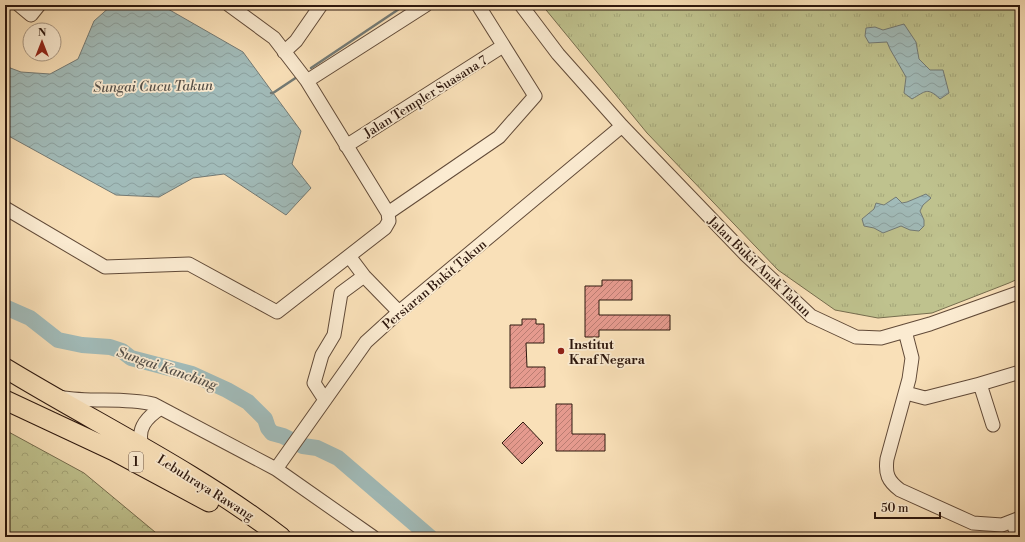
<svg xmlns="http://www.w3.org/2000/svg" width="1025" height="542" font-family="'Libre Bodoni',serif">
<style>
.grass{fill:url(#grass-tufts);stroke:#766d4e}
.forest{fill:url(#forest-crowns);stroke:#766d4e}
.water{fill:url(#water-waves);stroke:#737a75}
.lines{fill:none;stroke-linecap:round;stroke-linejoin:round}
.stream{stroke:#737a75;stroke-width:2.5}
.river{stroke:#a1bbb9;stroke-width:16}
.building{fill:url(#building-hatch);stroke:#2e180e}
.minor-casing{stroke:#614a38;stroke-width:15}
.highway-casing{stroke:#2e180e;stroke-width:21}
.minor{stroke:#fbebd1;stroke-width:13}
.highway{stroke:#f9e0b8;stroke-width:19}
.poi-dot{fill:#8f2418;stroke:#fbebd1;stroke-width:1.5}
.labels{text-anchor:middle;stroke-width:3.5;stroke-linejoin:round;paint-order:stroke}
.shield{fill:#fbebd1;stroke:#6c5748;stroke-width:1}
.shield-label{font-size:12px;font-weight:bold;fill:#2e180e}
.street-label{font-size:13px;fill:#2e180e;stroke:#fbebd1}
.poi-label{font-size:13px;font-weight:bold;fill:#2e180e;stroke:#fbebd1;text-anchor:start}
.water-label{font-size:14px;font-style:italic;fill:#56514a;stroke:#fbebd1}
</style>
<defs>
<pattern id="grass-tufts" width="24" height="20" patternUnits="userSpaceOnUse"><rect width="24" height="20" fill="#bfc28e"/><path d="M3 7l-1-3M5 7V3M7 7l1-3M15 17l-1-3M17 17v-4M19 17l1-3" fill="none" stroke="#a4a679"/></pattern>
<pattern id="forest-crowns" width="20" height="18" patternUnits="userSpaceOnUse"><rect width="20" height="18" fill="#bfc28e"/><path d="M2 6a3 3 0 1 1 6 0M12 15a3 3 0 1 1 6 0" fill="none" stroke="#a4a679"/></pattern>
<pattern id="water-waves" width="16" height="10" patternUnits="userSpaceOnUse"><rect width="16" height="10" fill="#a1bbb9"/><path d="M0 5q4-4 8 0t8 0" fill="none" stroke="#8ba09e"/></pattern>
<pattern id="building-hatch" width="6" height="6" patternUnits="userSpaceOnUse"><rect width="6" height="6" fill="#e59a8e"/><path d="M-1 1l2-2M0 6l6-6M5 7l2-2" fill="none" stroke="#ba7d72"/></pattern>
</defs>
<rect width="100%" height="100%" fill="#f9e0b8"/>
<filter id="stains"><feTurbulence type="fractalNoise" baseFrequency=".005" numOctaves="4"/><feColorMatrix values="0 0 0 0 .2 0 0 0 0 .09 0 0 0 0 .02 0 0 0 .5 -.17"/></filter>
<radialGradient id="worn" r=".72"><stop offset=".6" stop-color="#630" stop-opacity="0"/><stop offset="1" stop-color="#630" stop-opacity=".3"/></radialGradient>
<path class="grass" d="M542,5H1020V278L1009,283L932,313L878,318L835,310L778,270L647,133Z"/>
<path class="forest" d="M5,430L84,473L161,537H5Z"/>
<path class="water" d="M112,5H161L243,52L301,131L292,164L311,188L286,215L224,174L193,178L159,197L116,195L5,134V66L21,72L50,74L78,59L94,21Z
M904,24L916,42L919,59L930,70H943L949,93L940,99C927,87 926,91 912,99L904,93L906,77L890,49L887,42L869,43L865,36L866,28L875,27L883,30Z
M926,194L931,198L923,205L920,211L924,220V226L919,231L910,230L901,226L883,233L874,228L864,226L862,219L874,209L876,203L884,205L896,197L902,203L907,202Z"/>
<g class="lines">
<path class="stream" d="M311,68L405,5
M271,93H273L297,77"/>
<path class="river" d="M5,307L30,318L58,340L82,345L110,347L122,351L131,358L192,374L227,390L248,402L265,419L268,428L272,433L283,436L303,446L317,448L338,458L430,537"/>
</g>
<path class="building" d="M602,280H632V300H599V315H670V330H599V337H585V286H602Z
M522,319H536V324H544V343H526L527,367H545V387L510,388V325H522Z
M556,404H572V434H605V451H556Z
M523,422L543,443L522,464L502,443Z"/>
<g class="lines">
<g class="minor-casing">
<path id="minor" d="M19,5L31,15L39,5
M521,5L558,54L622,126L746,255L811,316L856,337L881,338L930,324L1020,292
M284,52L296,41L321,5
M307,81L426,5
M346,146L503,46
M5,208L105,267L189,264L277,312L385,228L389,221L388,213L307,81L274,38L229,5
M388,213L499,137L535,96L478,5
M349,256L364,276L399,312
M905,331L912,358L909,379L887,459C885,474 888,481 900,490L973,523L1002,525L1020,518
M980,384L993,425
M906,393L925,398L980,384L1020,372
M60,397C90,403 122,397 153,404L276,469L373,537
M325,400L314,383L322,355L334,335L341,293L364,276
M143,448C135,429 147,417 161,408
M276,469L366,342L399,312L622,126
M1012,521L1018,537"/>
</g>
<g class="highway-casing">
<path id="highway" d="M5,368C97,424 195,471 281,537
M5,400L114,451L209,502"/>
</g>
<use href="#minor" class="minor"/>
<use href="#highway" class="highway"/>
</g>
<circle class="poi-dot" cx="561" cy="351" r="4"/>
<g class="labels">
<rect class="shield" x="129" y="452" width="14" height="20" rx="3"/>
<g class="shield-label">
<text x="136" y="466">1</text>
</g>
<g class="street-label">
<text transform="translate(425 96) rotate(-32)" y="5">Jalan Templer Suasana 7</text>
<text transform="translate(760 266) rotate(44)" y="5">Jalan Bukit Anak Takun</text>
<text transform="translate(434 284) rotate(-40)" y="5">Persiaran Bukit Takun</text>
<text transform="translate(206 487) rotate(32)" y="5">Lebuhraya Rawang</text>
</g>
<g class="poi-label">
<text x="569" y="349">Institut<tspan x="569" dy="15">Kraf Negara</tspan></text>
</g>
<g class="water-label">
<text transform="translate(153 86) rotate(-1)" y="5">Sungai Cucu Takun</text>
<text transform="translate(167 368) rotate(19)" y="5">Sungai Kanching</text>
</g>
</g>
<rect width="1025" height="542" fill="none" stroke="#f9e0b8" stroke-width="20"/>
<rect x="6" y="6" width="1013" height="530" fill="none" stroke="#2e180e" stroke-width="2"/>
<rect x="10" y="10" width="1005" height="522" fill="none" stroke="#2e180e"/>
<g transform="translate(42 42)"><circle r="19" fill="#fbebd1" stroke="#a99783"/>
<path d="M0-3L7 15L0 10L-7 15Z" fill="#8f2418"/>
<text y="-6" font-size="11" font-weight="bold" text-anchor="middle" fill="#2e180e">N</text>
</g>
<path d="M875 512v6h65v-6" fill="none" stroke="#2e180e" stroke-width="2"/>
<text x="881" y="512" font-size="12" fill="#2e180e" stroke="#fbebd1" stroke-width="3" paint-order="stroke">50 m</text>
<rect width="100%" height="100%" filter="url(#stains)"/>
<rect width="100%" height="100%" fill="url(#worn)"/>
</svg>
